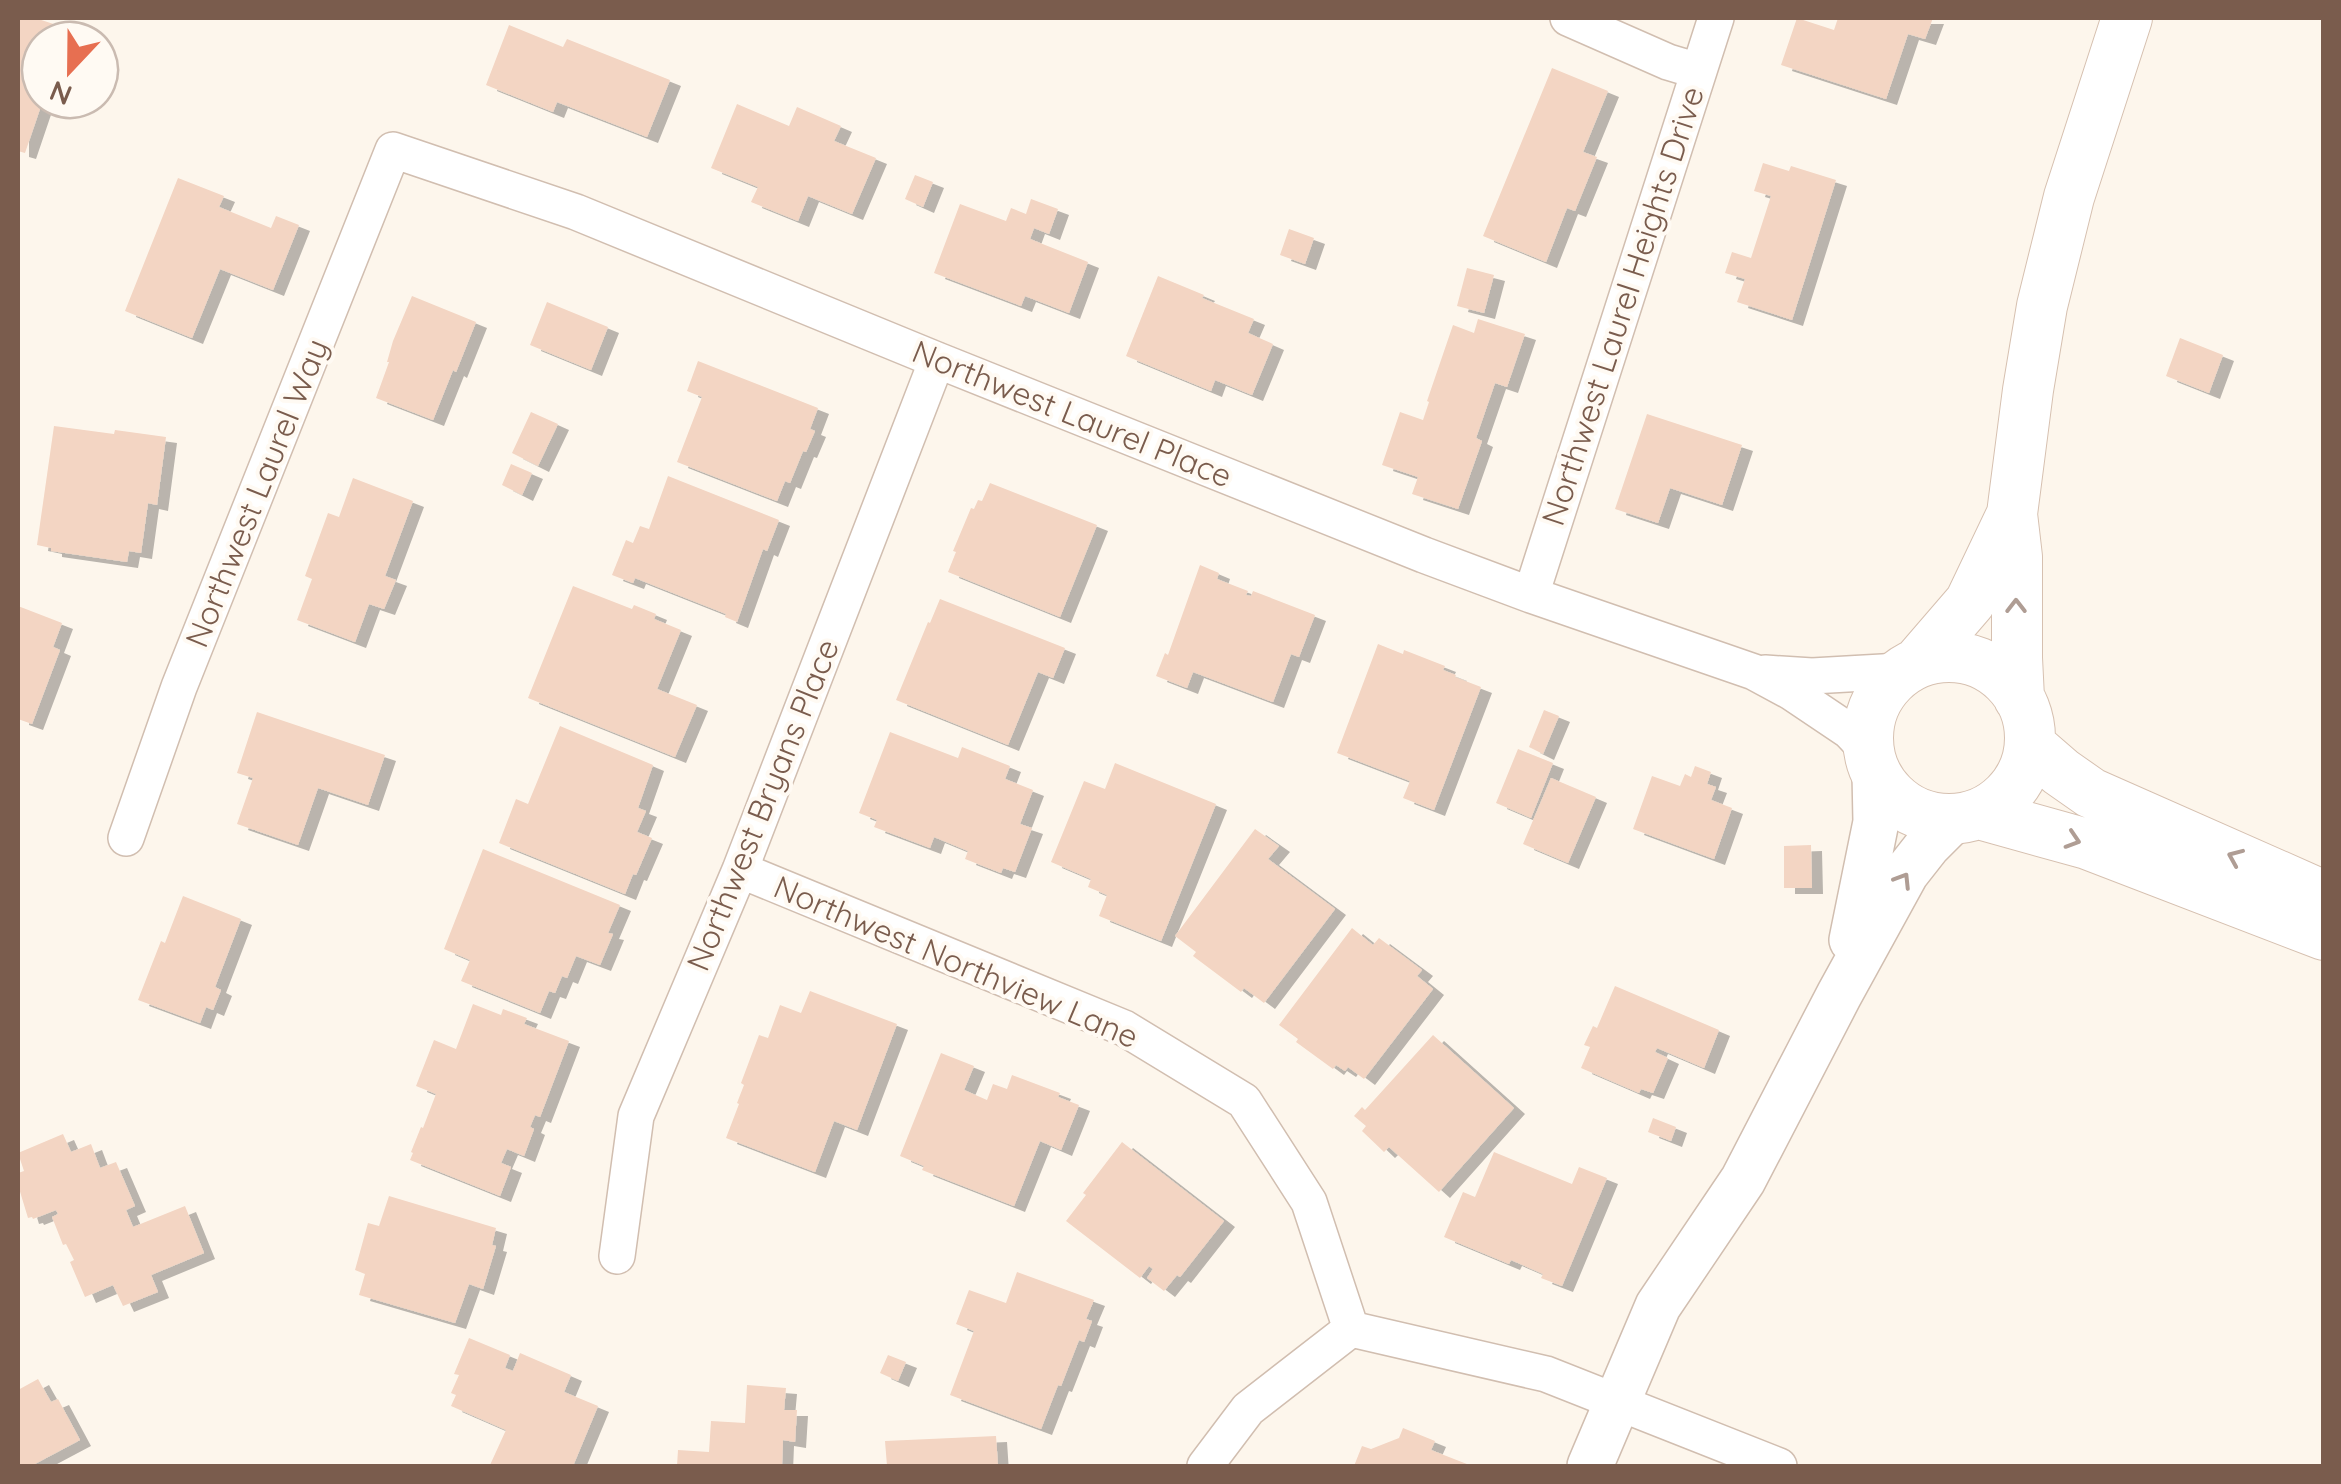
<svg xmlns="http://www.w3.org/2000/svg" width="2341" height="1484" font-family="Quicksand,sans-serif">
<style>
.building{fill:#f3d5c3;filter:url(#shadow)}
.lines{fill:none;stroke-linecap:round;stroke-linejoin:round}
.minor-casing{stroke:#d1beb0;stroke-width:38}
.tertiary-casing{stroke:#d1beb0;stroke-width:48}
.secondary-casing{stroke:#d6c0b0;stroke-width:52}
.minor{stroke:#fff;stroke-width:35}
.tertiary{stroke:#fff;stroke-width:45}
.secondary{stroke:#fff;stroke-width:50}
.oneway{stroke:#af9d94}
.labels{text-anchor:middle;stroke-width:8;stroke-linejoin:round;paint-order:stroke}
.street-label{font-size:32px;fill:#7a5c4d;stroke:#fffaf3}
</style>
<defs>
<filter id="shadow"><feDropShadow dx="11" dy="6" stdDeviation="0" flood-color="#0004"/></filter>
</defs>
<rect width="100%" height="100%" fill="#fdf6ec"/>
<path class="building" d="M18,18H35L69,29L66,40H40V100H43L25,153L18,151Z
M1797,18L1834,30L1838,18H1933L1925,39L1908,34L1886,99L1781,65Z
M509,25L563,47L567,39L670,80L647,137L557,102L553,112L486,85Z
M1552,68L1608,91L1583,152L1597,157L1575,211L1567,208L1546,262L1483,236Z
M737,104L789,126L797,107L841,126L834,141L876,158L852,214L808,196L798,221L751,202L758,187L711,168Z
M1763,163L1789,171L1791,166L1836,180L1792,320L1737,302L1745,279L1725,273L1732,252L1751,258L1771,196L1754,191Z
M915,175L933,182L923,207L905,199Z
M178,178L224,196L219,207L271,228L276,216L299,225L273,290L220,269L192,338L125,311Z
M1031,199L1058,209L1049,234L1034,228L1030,239L1088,262L1069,313L1025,296L1021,306L934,273L960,204L1006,221L1011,208L1026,214Z
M1289,229L1314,238L1305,264L1280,255Z
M1467,268L1494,275L1484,313L1457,306Z
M1158,276L1204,295L1202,298L1254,319L1248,333L1273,344L1252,395L1215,380L1211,391L1126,356Z
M412,296L476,322L456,372L453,370L433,420L376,398L389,362H387L393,341Z
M547,302L608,327L591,370L530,345Z
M1478,319L1525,334L1507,387L1495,383L1476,438L1482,441L1458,509L1412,494L1418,477L1382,465L1400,412L1423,420L1429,402L1427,401L1453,325L1474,333Z
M2180,338L2223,355L2209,393L2166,376Z
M698,361L818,408L810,429L815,431L806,452L803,451L790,483L785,481L777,501L677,462L702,397L687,391Z
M531,412L558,424L538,466L512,453Z
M1647,414L1742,445L1722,505L1670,488L1658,523L1615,509Z
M54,426L114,434L115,430L166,437L157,505L148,503L141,553L129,551L127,562L51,551V548L37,545Z
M511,464L532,473L522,495L502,485Z
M668,476L779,520L767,551L763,549L737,622L725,617L726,614L635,578L633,583L612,575L626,540L633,543L640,526L649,529Z
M353,478L413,501L385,576L396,580L384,609L369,604L355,642L297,620L312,579L305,576L328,513L339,517Z
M990,483L1097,525L1060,617L948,572L956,552L953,551L971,508L974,509L978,500L982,501Z
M1200,565L1219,573L1217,579L1248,591L1246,595L1251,596L1253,591L1315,615L1299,657L1291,654L1273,702L1193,672L1187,688L1156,676L1165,653L1168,655Z
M573,586L632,609L634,605L656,614L654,619L681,630L657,689L697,705L675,757L528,698Z
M940,599L1065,648L1053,678L1038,672L1008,745L896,700L928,622L930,623Z
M18,606L62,623L53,647L60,650L32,724L18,719Z
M1378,644L1403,654L1404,650L1445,666L1443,670L1456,675L1455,677L1481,687L1434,810L1403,798L1410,781L1337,753Z
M1544,710L1559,716L1543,754L1529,747Z
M257,712L385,755L368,805L318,788L298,845L237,824L253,778L237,773Z
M560,726L653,765L638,808L646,811L637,832L652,838L636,875L633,874L625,894L499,843L516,799L528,804Z
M890,732L958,758L962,747L1010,766L1005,779L1033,790L1020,824L1032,828L1015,872L1003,868L1001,873L965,859L968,851L934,837L930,848L874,827L877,820L859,813Z
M1518,749L1553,763L1531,818L1496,803Z
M1115,763L1216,804L1161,941L1099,916L1107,895L1088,887L1091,879L1051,862L1084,781L1105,789Z
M1695,766L1711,772L1707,784L1716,787L1711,800L1732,808L1714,859L1633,829L1652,776L1680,786L1685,774L1691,777Z
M1551,778L1596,797L1568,863L1523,844Z
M1255,829L1279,846L1268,859L1335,909L1264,1003L1244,988L1241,992L1193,956L1196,952L1175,936Z
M1811,845L1812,888H1784V846Z
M483,849L620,905L608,933L613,934L600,965L576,956L567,978L562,976L555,993L549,991L540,1013L461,981L470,960L444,949Z
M183,896L241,919L215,987L221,990L213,1010L206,1007L200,1023L138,1000L161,941L165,943Z
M1352,928L1373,945L1379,938L1422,970L1417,976L1433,989L1364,1079L1348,1067L1345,1071L1336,1065L1333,1069L1296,1042L1298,1039L1279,1025Z
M1615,986L1719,1030L1704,1068L1657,1048L1655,1052L1668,1058L1653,1093L1641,1089L1639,1093L1581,1068L1590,1047L1584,1045L1593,1026L1597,1028Z
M810,991L897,1024L857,1130L834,1121L815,1172L726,1138L739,1104L737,1103L744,1085L741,1083L759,1035L768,1038L780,1005L801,1013Z
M473,1004L501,1015L503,1009L527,1018L524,1024L569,1041L540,1117L535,1115L530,1127L534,1129L524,1156L507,1149L501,1163L511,1167L500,1196L410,1160L413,1153L411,1152L421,1127L423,1128L436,1094L416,1086L434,1040L456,1049Z
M1433,1035L1514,1108L1439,1192L1389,1147L1384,1152L1362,1131L1366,1126L1354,1116L1362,1107L1365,1110Z
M941,1053L974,1066L964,1090L987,1100L993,1084L1007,1089L1012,1075L1060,1093L1058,1097L1079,1105L1061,1150L1040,1141L1014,1206L922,1170L924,1166L900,1156Z
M1653,1118L1676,1127L1671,1141L1648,1132Z
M63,1134L71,1152L91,1144L100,1168L116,1162L135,1206L126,1210L133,1227L185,1206L204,1253L151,1275L158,1292L123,1306L113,1285L85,1297L70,1262L74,1260L66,1244L63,1245L52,1217L58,1214L56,1210L33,1219L32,1217L28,1218L18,1185V1173L24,1171L18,1153Z
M1122,1142L1224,1221L1180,1277L1177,1275L1164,1291L1147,1278L1153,1269L1149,1266L1140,1278L1066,1221L1086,1195L1083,1193Z
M1494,1152L1572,1184L1579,1167L1607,1178L1562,1286L1541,1278L1543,1274L1511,1260L1509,1264L1444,1237L1463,1192L1475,1197Z
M389,1196L496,1228L492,1245L496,1246L483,1289L469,1284L455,1323L359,1295L365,1274L355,1270L368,1223L379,1226Z
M1017,1272L1094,1300L1086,1319L1092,1321L1084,1342L1079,1340L1061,1386L1058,1385L1041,1429L950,1395L974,1331L956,1324L969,1290L1006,1303Z
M469,1338L510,1355L505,1368L513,1371L520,1353L571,1375L564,1392L598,1406L573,1466L553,1464L552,1466L490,1465L506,1430L451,1406L456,1395L451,1393L459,1375L454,1374Z
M888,1355L906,1362L898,1381L880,1373Z
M38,1379L51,1402L58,1399L80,1440L31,1466H18V1390Z
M747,1385L786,1388L784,1410H797L795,1442L783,1440L782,1465L677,1466L678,1450L709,1452L711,1421L745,1423Z
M1403,1428L1435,1441L1431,1450L1472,1466H1354L1362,1446L1371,1449L1399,1438Z
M996,1436L998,1466H887L885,1441Z"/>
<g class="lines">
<g class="minor-casing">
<path id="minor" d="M1568,18L1668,62L1698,71
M1531,595L1716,18
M1765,673L1812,676L1900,671
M126,838L179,687L393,150L576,212L937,360L1424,555L1531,595L1754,672L1791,692L1849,731L1869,752
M740,870L1124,1028L1244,1101L1309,1202L1351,1329L1546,1374L1779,1466
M617,1256L636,1116L740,870L937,360
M1205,1466L1248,1409L1351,1329"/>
</g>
<g class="tertiary-casing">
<path id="tertiary" d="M1852,940L1876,822L1875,773
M1590,1466L1658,1306L1743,1180L1839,995L1906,873L1928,845L1953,820"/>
</g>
<g class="secondary-casing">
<path id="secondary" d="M1868 738a81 81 0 1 1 162 0a81 81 0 1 1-162 0Z
M1920,660L1970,602L2012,514
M2019,698L2017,658V557L2012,514L2028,390L2042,306L2069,197L2127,18
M2031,746L2061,772L2091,793L2324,896
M1979,814L2087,844L2324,935"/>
</g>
<use href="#minor" class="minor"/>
<use href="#tertiary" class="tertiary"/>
<use href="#secondary" class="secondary"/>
</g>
<defs><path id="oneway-chevron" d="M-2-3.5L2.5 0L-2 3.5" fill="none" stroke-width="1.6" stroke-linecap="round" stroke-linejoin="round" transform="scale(2.5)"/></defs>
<g class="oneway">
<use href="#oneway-chevron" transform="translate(2016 606) rotate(-90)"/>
<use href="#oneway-chevron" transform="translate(2073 840) rotate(18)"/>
<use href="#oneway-chevron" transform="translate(2235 857) rotate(-157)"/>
<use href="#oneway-chevron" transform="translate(1903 880) rotate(-58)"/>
</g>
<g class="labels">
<g class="street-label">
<text transform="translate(1623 306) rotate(-72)" y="11">Northwest Laurel Heights Drive</text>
<text transform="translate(1072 414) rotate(22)" y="11">Northwest Laurel Place</text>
<text transform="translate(257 493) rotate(-68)" y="11">Northwest Laurel Way</text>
<text transform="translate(763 805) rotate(-68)" y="11">Northwest Bryans Place</text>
<text transform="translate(956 962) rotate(23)" y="11">Northwest Northview Lane</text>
</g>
</g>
<rect width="2341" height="1484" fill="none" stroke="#7a5c4d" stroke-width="40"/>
<g transform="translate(70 70) rotate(202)"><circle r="48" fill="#fffaf3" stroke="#cabbb1" stroke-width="2.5"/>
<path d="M0-8L18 38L0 25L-18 38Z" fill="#e76f51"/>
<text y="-15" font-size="28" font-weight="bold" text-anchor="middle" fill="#7a5c4d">N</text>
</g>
</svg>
